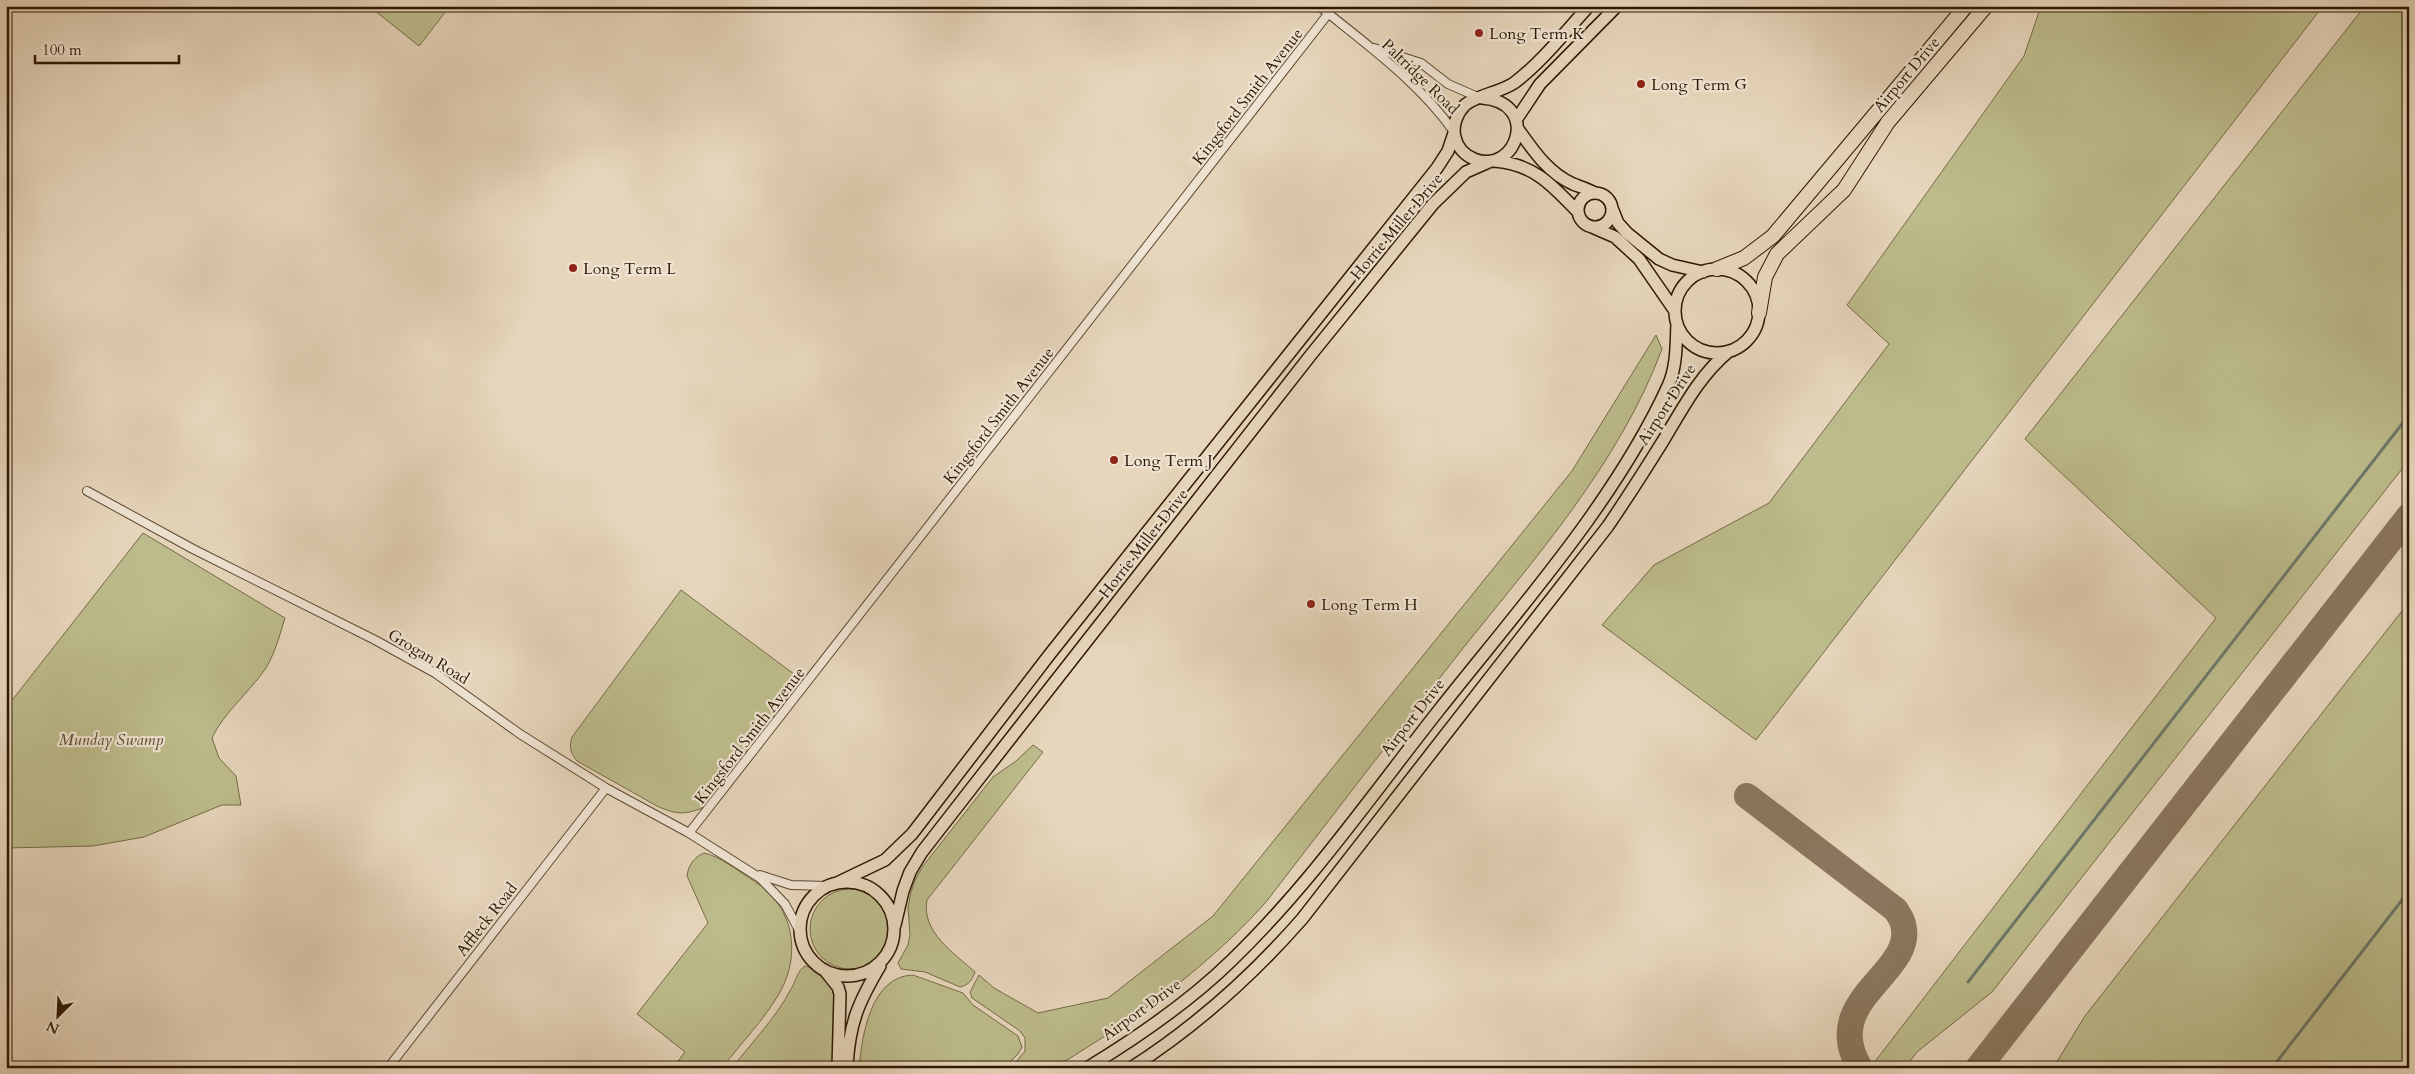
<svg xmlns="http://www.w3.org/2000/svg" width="2415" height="1074" font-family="Cardo,serif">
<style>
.green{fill:#bdbc8c;stroke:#756a46}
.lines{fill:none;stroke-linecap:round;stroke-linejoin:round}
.stream{stroke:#6d796a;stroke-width:3}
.taxiway{stroke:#8a775e;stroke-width:26}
.street-casing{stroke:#5c482f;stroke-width:10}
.primary-casing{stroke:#2d1800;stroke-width:14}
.highway-casing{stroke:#2d1800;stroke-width:16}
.street{stroke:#efe4d3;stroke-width:8}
.primary{stroke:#e7d6bc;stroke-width:11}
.highway{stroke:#e7d6bc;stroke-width:14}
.poi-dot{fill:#8f2418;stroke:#efe4d3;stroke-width:2}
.labels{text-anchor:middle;stroke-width:4.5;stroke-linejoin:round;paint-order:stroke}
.poi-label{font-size:16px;fill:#2d1800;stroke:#efe4d3;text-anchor:start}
.street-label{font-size:16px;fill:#2d1800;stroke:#efe4d3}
.park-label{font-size:16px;font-style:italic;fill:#58492a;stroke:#efe4d3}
</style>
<rect width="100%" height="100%" fill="#e7d6bc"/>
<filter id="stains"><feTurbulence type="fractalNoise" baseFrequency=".004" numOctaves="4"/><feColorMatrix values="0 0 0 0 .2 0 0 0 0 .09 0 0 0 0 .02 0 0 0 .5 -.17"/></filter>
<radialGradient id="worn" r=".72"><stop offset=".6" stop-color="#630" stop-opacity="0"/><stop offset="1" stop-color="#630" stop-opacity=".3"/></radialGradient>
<path class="green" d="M369,6H450L419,46Z
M2041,6H2323L1756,740L1602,625L1654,565L1769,503L1889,344L1847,305L2024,56Z
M2365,6H2409V460L1992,992L1917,1052L1905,1068H1870L2216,618L2025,439Z
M1656,335L1662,349C1619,464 1535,558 1460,652C1394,735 1330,819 1266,902C1217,957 1160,1000 1099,1040C1085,1048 1064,1064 1049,1068C1038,1071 1023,1068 1011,1068L1025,1051V1038L1020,1031L972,998L970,992L979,975L994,988L1038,1013L1108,998L1213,916L1572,471Z
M143,533L285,618C280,634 275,653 266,668C249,693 224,712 212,738L219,758L236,776L241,805H222L144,837L93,846L6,848V708Z
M681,590L802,680L705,807C685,815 677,815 657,806L577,761C570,752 569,747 572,737Z
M2409,602V1068H2053L2085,1016Z
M1033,745L1043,752L927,900C921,932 954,953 975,972C972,980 969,985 960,987L925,972L901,969L898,963L908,945L910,935L908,907L911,892L916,878L923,866L993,777L1016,761Z
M704,853C718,855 741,873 754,881C793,905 802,953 780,992C765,1019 741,1043 722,1068H673L685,1052L637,1014L708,923L687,876C688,866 694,857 704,853Z
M810 929a40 40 0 1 1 80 0a40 40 0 1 1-80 0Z
M805,966C818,968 834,985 836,998C839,1016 834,1048 833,1068H732C752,1042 776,1018 791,989C796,981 797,971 805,966Z
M913,975L963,993L973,1005L1018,1036L1022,1047L1018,1054L1004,1068H859C862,1035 871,976 913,975Z"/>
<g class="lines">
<path class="stream" d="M1968,982L2409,415
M2064,1063L2070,1068
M2272,1068L2409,891"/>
<path class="taxiway" d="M1747,796L1896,910C1898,914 1902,919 1903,924C1917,973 1818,999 1860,1068
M1978,1068L2409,516"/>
<g class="street-casing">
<path id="street" d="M1319,6C1366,44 1419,82 1454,132
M1374,48L1421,63L1448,84L1480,98
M87,491L193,549L375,640L435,673L520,734L606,788L689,833L760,878L785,904L800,932
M689,833L1328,14
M760,875L791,885L828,886
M388,1068L606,788"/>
</g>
<g class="primary-casing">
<path id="primary" d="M1482,98C1541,102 1517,176 1474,159C1465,155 1457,147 1455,137C1452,126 1457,113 1465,105C1477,95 1499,93 1514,83C1542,62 1565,32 1589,6
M1516,120L1540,84L1617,6
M1518,129C1533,150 1548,173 1573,184C1581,187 1588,189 1595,193
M1494,161C1534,164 1552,185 1578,212
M1578 210a17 17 0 1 1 34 0a17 17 0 1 1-34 0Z
M1612,208L1618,223L1627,233L1659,259L1672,265L1703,272
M1592,227L1615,237L1639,259L1675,311
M1675 311a42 42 0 1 1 84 0a42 42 0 1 1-84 0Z
M800 929a47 47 0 1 1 94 0a47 47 0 1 1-94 0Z
M837,883L885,860L912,834L1050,654L1437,168L1448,151L1454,133
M895,925L903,891L910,872L922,852L985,771L1310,356L1433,204L1466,172L1491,161
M826,972L838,987L840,994L838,1068
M847,1068C849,1024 858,1003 880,966
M1087,1068C1138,1037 1188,1003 1231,961C1309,886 1372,795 1439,710C1518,610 1615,502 1668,386C1677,366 1676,344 1677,324
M1131,1068C1195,1027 1252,976 1302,919L1608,526C1627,498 1645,470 1663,441C1683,408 1699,376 1729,351"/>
</g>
<g class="highway-casing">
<path id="highway" d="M1717,269L1744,258L1773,236L1966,6
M1759,313L1765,277L1777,254L1844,190L1888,122L1986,6"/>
</g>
<use href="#street" class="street"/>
<use href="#primary" class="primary"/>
<use href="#highway" class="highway"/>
</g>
<g class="poi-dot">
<circle cx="1479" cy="33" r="5"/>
<circle cx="1641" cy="84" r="5"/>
<circle cx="573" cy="268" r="5"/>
<circle cx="1114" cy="460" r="5"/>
<circle cx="1311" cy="604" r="5"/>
</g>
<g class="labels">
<g class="poi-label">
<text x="1489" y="39">Long Term K</text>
<text x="1651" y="90">Long Term G</text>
<text x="583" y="274">Long Term L</text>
<text x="1124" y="466">Long Term J</text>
<text x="1321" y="610">Long Term H</text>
</g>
<g class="street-label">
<text transform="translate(1906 74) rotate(-50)" y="6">Airport Drive</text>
<text transform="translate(1421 76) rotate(44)" y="6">Paltridge Road</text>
<text transform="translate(1247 96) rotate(-52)" y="6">Kingsford Smith Avenue</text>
<text transform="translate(1396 226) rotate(-50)" y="6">Horrie Miller Drive</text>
<text transform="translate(1666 404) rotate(-57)" y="6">Airport Drive</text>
<text transform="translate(998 415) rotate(-52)" y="6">Kingsford Smith Avenue</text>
<text transform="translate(1143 543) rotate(-52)" y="6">Horrie Miller Drive</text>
<text transform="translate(429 656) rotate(31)" y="6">Grogan Road</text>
<text transform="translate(1412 717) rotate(-52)" y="6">Airport Drive</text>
<text transform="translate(749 735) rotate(-52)" y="6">Kingsford Smith Avenue</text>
<text transform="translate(486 919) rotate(-52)" y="6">Affleck Road</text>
<text transform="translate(1141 1009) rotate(-36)" y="6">Airport Drive</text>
</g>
<g class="park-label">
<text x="111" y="745">Munday Swamp</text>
</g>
</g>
<rect width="2415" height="1074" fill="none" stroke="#e7d6bc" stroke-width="25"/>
<rect x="8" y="8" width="2400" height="1059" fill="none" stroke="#2d1800" stroke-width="2.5"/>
<rect x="12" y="12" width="2390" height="1049" fill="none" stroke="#2d1800"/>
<g transform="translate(58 1016) rotate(204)" stroke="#efe4d3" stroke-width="4" paint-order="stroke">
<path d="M0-4L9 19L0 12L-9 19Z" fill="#2d1800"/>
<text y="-8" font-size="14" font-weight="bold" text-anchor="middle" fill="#2d1800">N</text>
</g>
<path d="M35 55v8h144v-8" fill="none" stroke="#2d1800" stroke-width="2.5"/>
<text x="42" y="55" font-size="15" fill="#2d1800" stroke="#efe4d3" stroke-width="4" paint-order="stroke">100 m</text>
<rect width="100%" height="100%" filter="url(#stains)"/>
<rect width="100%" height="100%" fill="url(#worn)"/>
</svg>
